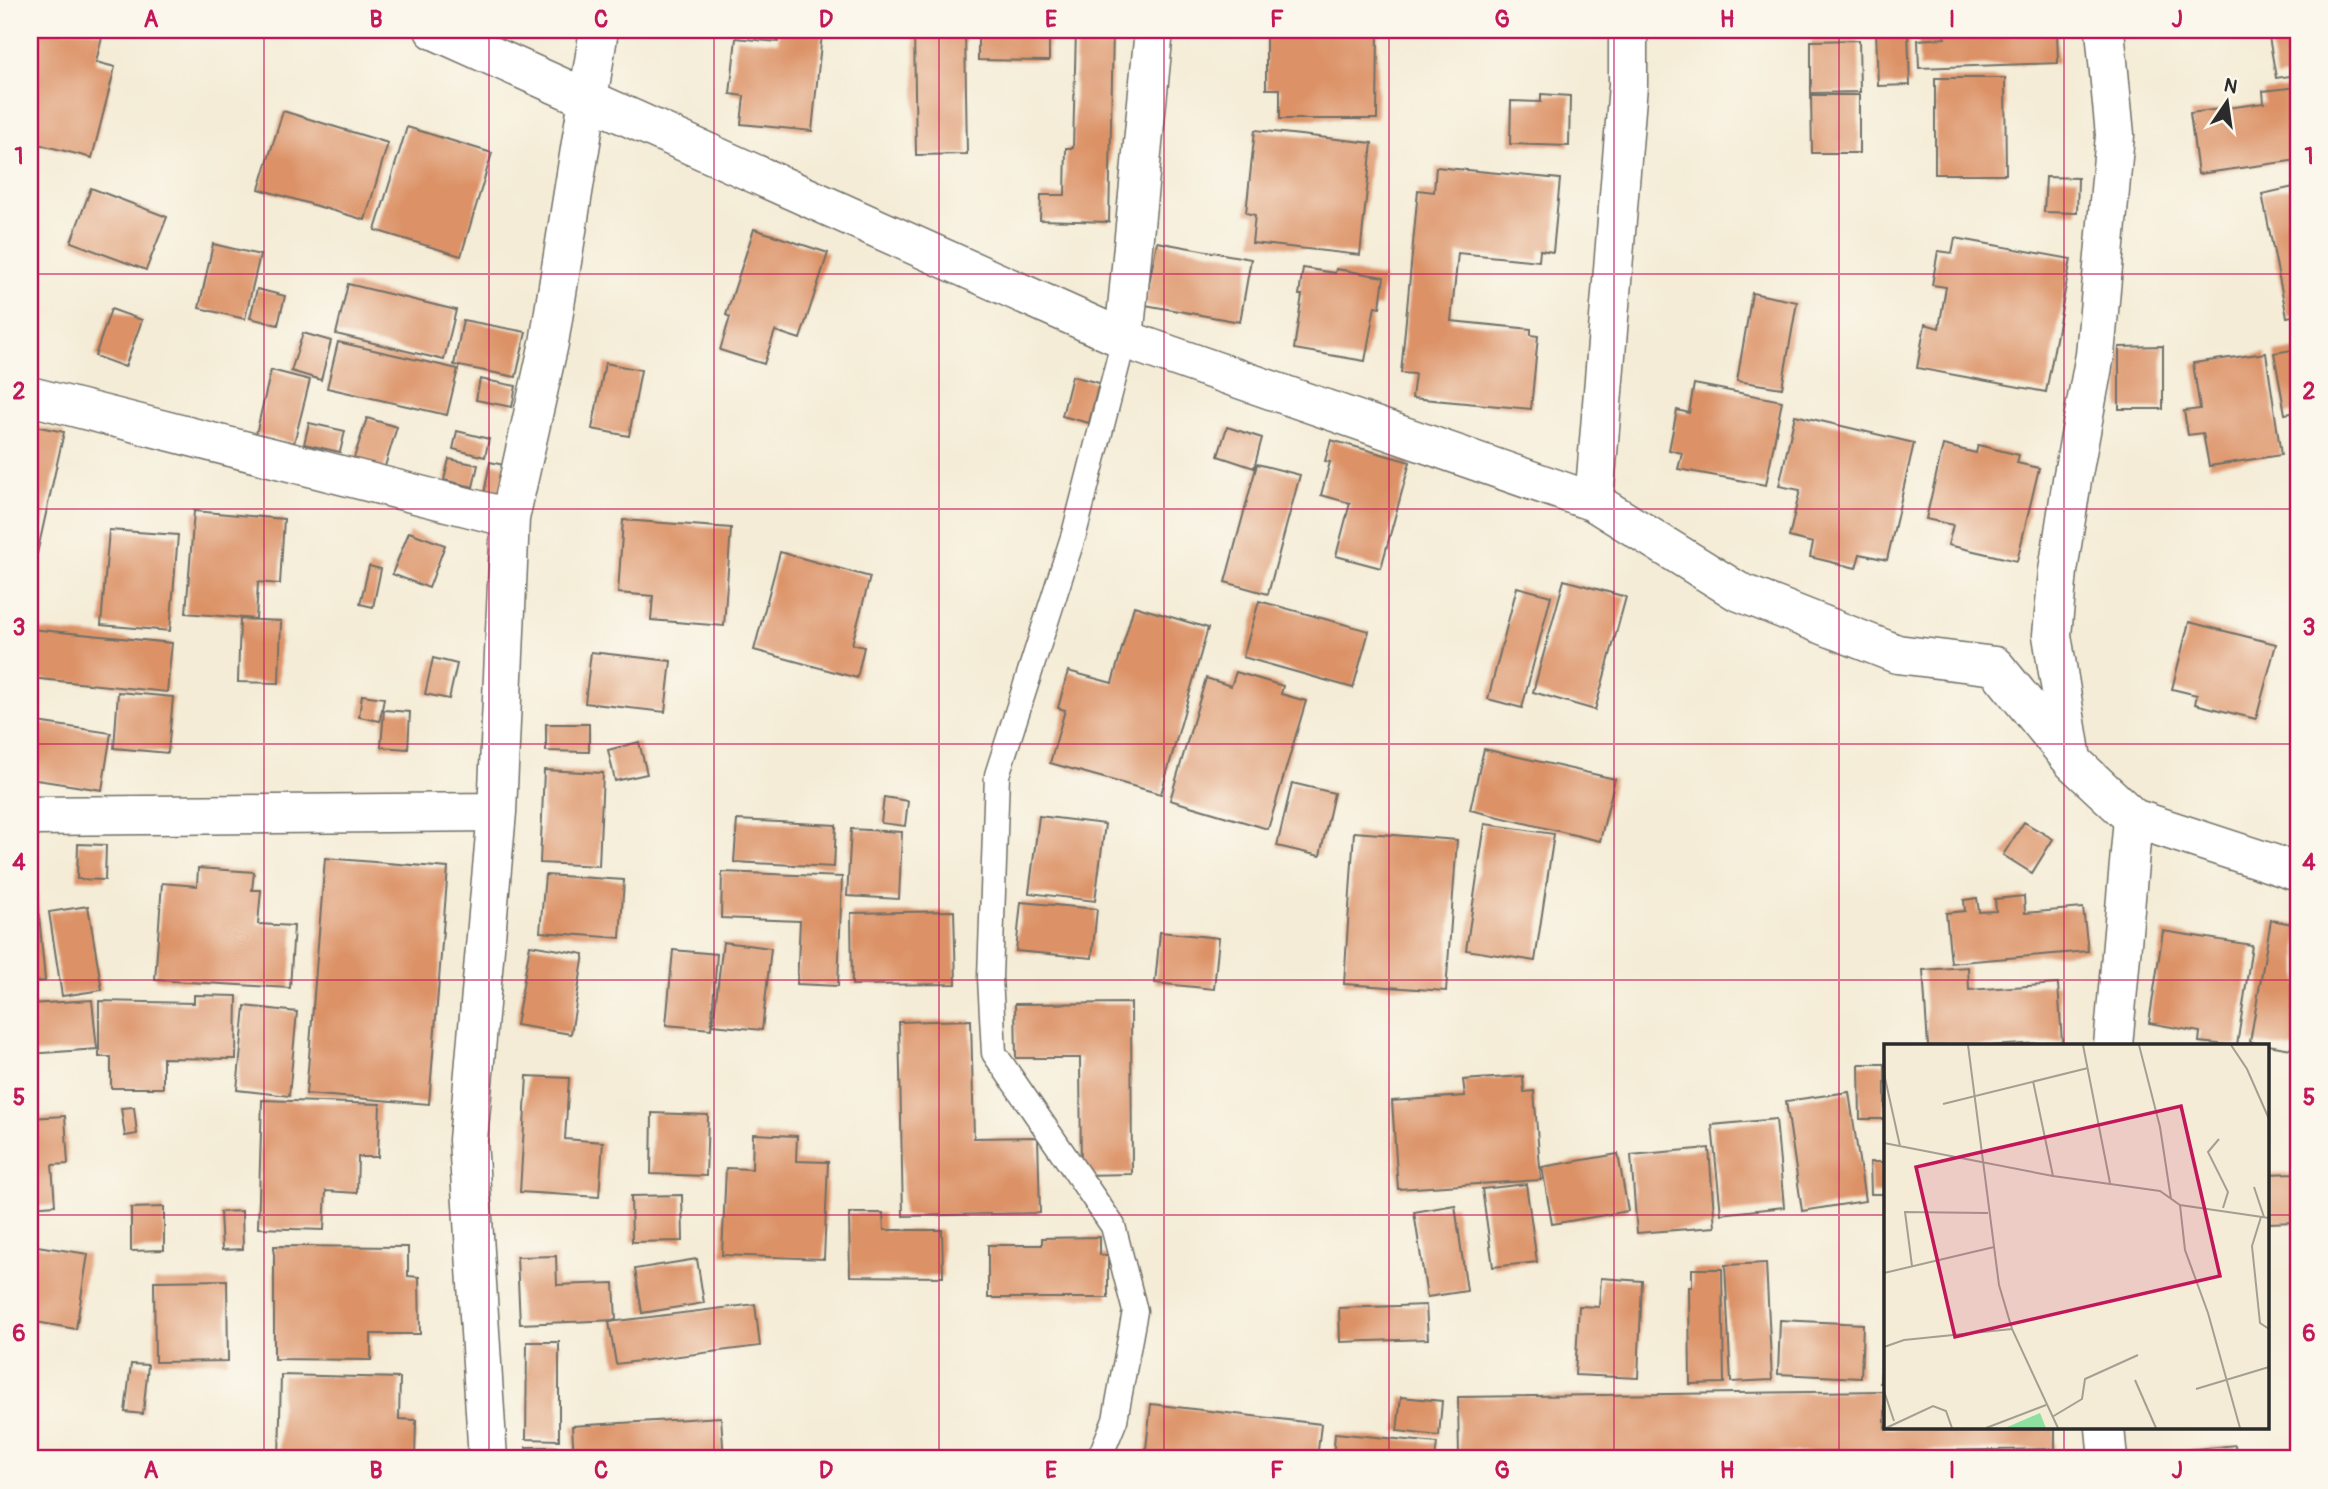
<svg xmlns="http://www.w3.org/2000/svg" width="2328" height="1489" font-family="Pangolin,sans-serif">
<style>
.building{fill:#dc9266}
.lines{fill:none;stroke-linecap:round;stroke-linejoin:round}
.service-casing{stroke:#716f67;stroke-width:27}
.minor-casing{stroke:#716f67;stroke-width:41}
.service{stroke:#fff;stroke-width:24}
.minor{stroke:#fff;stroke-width:38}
.grid{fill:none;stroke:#c2185b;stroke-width:2;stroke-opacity:0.55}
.inset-road{fill:none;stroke:#a49f92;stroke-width:2}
.view{fill:#c2185b;fill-opacity:0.15;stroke:#c2185b;stroke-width:3.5}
.inset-edge{fill:none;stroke:#2b2b2b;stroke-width:3.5}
.neatline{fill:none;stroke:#c2185b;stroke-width:2.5}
.grid-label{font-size:23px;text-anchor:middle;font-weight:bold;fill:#c2185b}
</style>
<rect width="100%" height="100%" fill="#fbf7ec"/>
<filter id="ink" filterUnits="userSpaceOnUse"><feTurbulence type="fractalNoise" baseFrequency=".0143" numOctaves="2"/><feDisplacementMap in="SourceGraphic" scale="14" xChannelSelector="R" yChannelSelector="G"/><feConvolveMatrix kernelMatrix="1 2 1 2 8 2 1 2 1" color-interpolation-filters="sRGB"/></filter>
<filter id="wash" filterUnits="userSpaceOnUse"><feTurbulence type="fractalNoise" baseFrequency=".00686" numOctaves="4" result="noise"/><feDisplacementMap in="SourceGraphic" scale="28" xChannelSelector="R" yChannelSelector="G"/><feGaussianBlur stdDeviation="1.57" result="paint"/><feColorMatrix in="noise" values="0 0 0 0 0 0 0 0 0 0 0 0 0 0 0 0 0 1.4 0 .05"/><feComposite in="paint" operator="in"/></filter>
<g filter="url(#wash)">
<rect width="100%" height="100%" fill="#f4ecd6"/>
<g id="blocks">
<path class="building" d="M30,30H89L103,33L96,62L115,67L92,158L30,142Z
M779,30L822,34L812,131L741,124L744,96L730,94L736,38L778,42Z
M914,30H965L967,154L916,155Z
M978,30H1049V61L978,60Z
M1076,30H1113L1109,222L1040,220L1041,195H1065L1066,148H1073Z
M1266,30H1378L1377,119H1280V89H1266Z
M1876,30H1908L1910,85L1878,86Z
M1945,30H2057L2058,63L1919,68L1918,40L1945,38Z
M2279,30H2298V75L2276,78L2268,31Z
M1859,40L1860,92L1811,93V41Z
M1935,78H2005L2006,174H1935Z
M2298,87V160L2198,174L2190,113L2264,103L2263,91Z
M1541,94L1570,96L1569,146L1510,144L1511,101L1541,102Z
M1811,95H1859V153H1812Z
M283,111L388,143L365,220L259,189Z
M407,127L492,153L461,256L375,230Z
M1255,130L1372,143L1360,255L1252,243L1255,215L1246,213Z
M1436,167L1560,179L1553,252L1540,250L1539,261L1458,253L1451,321L1531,329V335L1538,336L1531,409L1412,398L1415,374L1401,373L1418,190L1434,192Z
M2046,177L2078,178L2077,213L2044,212Z
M2298,186V315L2287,317L2262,194Z
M91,188L167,217L146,270L71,242Z
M754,229L828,253L800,339L775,331L764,364L720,350L730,317L726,315Z
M1955,238L2071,259L2046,392L1917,368L1925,324L1939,328L1946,287L1932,285L1938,251L1952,253Z
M1157,242L1251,259L1240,322L1145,305Z
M213,244L260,255L245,319L199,308Z
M1303,268L1335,273L1336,269L1384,277L1380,307L1375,306L1365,361L1294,349L1302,295H1299Z
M348,284L456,310L444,360L336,334Z
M257,289L285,296L278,325L250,318Z
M1752,293L1797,302L1782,388L1737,381Z
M111,309L142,320L125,367L95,356Z
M463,320L526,332L516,377L454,365Z
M303,333L331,341L321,380L291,371Z
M338,342L458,369L447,415L327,388Z
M2163,346V409H2119V347Z
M2298,349V412L2285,414L2274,353Z
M2266,353L2281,455L2209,466L2203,433L2188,435L2184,411L2200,409L2193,363Z
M605,363L641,370L629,436L592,429Z
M271,370L310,380L294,443L256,434Z
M1072,376L1099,383L1089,423L1062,416Z
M480,379L516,386L512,407L476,400Z
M1694,384L1782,401L1766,485L1678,469L1682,453L1669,450L1677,410L1689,413Z
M1795,415L1914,443L1887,560L1860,554L1856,568L1810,557L1813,543L1789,537L1800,490L1779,486Z
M367,418L397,427L382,476L351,467Z
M309,423L345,431L340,452L304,444Z
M30,425L64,432L37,554L30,553Z
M1227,427L1262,438L1254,468L1218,456Z
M457,431L489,439L485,457L453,449Z
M1331,440L1410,462L1381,568L1336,556L1350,503L1321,495L1330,462L1325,461Z
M1943,445L1976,453L1978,445L2019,455L2017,463L2039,468L2017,561L1948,545L1953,525L1926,519Z
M449,459L478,465L473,487L444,480Z
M490,462L513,467L507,499L484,494Z
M1257,464L1300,475L1268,594L1225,582Z
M194,511L284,519L280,584L258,582L256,619L186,613Z
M623,520L731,528L724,626L651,620L653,596L618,593Z
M109,530L178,535L170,631L101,625Z
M409,532L445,545L429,588L392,574Z
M2294,538H2298V608H2294Z
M780,552L870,577L852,644L864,647L857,678L754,650Z
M369,566L381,569L373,607L360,604Z
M1564,580L1626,597L1595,710L1533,692Z
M1517,587L1551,596L1522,708L1488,699Z
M1259,601L1369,631L1353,688L1243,657Z
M1134,606L1208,628L1161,794L1050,763L1065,710L1058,708L1068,671L1112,683Z
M240,619L281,621L279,683L238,682Z
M2189,622L2276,644L2256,719L2195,704L2197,695L2172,689Z
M30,629L172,643L167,692L30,678Z
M591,652L671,661L665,712L585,703Z
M433,658L457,664L449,699L425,694Z
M1236,672L1283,686L1281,694L1306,701L1268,829L1170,800L1206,678L1231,686Z
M118,692L173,697L168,753L114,748Z
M362,695L384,698L380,721L359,717Z
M384,710L410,712L408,749L381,747Z
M30,721L111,733L102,790L30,779Z
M546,724H589V752L546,751Z
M639,742L647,774L615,781L608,750Z
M1484,749L1615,779L1600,841L1470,810Z
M544,770L603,773L599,866L540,863Z
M1292,783L1334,793L1320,856L1277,846Z
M884,797L908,801L905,826L881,823Z
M1039,816L1105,824L1095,901L1029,893Z
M737,820L836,825L834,867L734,862Z
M2024,822L2053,839L2032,873L2003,855Z
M1485,824L1554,834L1535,961L1466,950Z
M851,829L902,832L899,899L847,896Z
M1354,832L1457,840L1446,991L1344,984Z
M78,844L106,845L105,880L77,879Z
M325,858L448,868L429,1104L306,1094Z
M198,868L254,872L252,890H261L258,924L294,926L290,988L155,980L162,883L197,886Z
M35,870L45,981L30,982V871Z
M722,872L842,877L838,986L797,984L800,921L721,918Z
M545,875L624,880L620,938L540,932Z
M2024,896L2025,913L2083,908L2088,951L1951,963L1946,913L1965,911L1964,900L1977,898L1979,912L1996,911L1995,899Z
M1021,902L1097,909L1092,958L1016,951Z
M88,906L102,990L62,996L49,912Z
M954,911L956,984L852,985L851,913Z
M2271,920L2298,925V1050L2250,1042Z
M2163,931L2252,945L2237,1046L2199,1042L2200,1032L2149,1023Z
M1160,932L1219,938L1214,989L1155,983Z
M723,942L771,948L762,1030L713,1025Z
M530,945L584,954L571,1034L516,1025Z
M673,950L717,954L711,1029L666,1025Z
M1968,967L1969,990L2058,984L2062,1042L1990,1046H1928L1923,970Z
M194,995L237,996L236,1059L163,1058V1088H111V1057H99V1001L194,1003Z
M92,1000L97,1049L30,1054V1004Z
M1131,1003L1132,1174L1081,1175L1080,1058H1016L1015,1004Z
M245,1006L297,1012L289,1096L237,1090Z
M971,1020L974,1138L1038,1137L1040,1213L903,1216L899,1022Z
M1859,1064H1885V1119H1860Z
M527,1076L569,1078L565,1139L603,1142L599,1197L520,1192Z
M1523,1076L1524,1092L1534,1091L1541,1180L1398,1189L1392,1101L1465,1096L1463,1080Z
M1849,1092L1865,1201L1802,1211L1786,1101Z
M262,1100L380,1104L378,1157H358L357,1193L326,1191L324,1230L258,1228Z
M134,1107L137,1134L125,1136L121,1108Z
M652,1113L708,1115L706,1176L651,1174Z
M65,1116L68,1164L52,1165L55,1205L30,1207V1118Z
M1776,1119L1784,1207L1721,1214L1712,1125Z
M753,1134L797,1136L796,1161L828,1162L824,1259L722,1255L726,1168L752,1169Z
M1709,1148L1715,1227L1637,1233L1631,1155Z
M1618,1154L1628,1211L1552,1224L1542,1167Z
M1870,1162H1885V1194H1871Z
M2298,1173V1222L2267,1223V1174Z
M1526,1184L1537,1262L1493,1267L1482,1189Z
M682,1195L683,1241L632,1242L631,1196Z
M1455,1205L1467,1291L1427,1297L1414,1212Z
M164,1207V1250L131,1251V1208Z
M242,1211L243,1249L222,1250L220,1212Z
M849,1213H883L884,1230H942L943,1277L850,1276Z
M1100,1237V1255H1108V1298H988V1245H1042V1238Z
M31,1245L88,1254L76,1329L30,1321Z
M274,1246L408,1247V1276L419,1277L420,1334H371V1360L274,1359Z
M556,1256L557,1285L614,1283L616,1320L520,1324L517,1257Z
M697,1259L704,1303L642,1313L635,1269Z
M1766,1263L1772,1380L1731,1382L1725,1265Z
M1692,1269H1722L1724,1383L1690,1384L1689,1287H1692Z
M1601,1278L1642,1281L1638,1378L1575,1375L1579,1306L1599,1307Z
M227,1280L228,1361L155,1362L154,1281Z
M755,1304L760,1346L616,1364L609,1322Z
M1426,1305L1428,1339L1340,1342L1339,1308Z
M1780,1320L1863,1324L1861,1378L1778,1374Z
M527,1342H559V1440L526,1439Z
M1882,1349H1885V1383H1880Z
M131,1364L148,1365L143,1414L125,1412Z
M281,1375L400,1378L399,1419L416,1420L415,1459H279Z
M1885,1391V1428H2055V1449L1459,1458L1458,1397Z
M1401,1397L1442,1401L1439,1436L1397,1431Z
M1151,1404L1321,1424L1317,1459L1145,1458Z
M721,1417L724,1459H574L572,1426Z
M1335,1433L1437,1443L1435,1459H1333Z
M2235,1445L2237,1459H2170L2169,1452Z
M526,1447H557V1459H527Z"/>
</g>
</g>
<g filter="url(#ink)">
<use href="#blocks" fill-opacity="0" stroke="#716f67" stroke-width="2"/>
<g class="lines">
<g class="service-casing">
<path id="service" d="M1099,1459L1115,1420L1135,1311L1113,1226L994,1053L990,977L997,775L1074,534L1124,339"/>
</g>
<g class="minor-casing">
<path id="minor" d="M434,30L1124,339L1594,502L1737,591L1897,654L1995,666L2073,762L2133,818L2298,872
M1124,339L1154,30
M30,396L510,518
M1594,502L1628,85V30
M2072,759L2052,635L2058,571L2072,480L2095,355L2115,135L2105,30
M30,816L497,812
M2113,1046L2133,818
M2105,1428L2108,1459
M488,1459L468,1140L497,812L510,518L549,343L599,30"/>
</g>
<use href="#service" class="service"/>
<use href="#minor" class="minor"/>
</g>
</g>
<path class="grid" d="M264,30V1459M489,30V1459M714,30V1459M939,30V1459M1164,30V1459M1389,30V1459M1614,30V1459M1839,30V1459M2064,30V1046M30,274H2298M30,509H2298M30,744H2298M30,980H2298M30,1215H1885M2267,1215H2298M2064,1428V1459"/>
<g transform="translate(1884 1044)">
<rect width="385" height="385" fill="#f4ecd6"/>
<path d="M156,369L162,384H121Z" fill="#8de0a0"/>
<path class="inset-road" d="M84,1L115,241L128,285L174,384M199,1L226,139M255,1L276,83L287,155M347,1L363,25L385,75M0,7L1,34L16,102M149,37L169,132M59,60L204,24M335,95L324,108L344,148L339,164M0,99L169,132L276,147L296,161L385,174M370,143L380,173M296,161L301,206L324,269L356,384M377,173L368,202L376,279L385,285M28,222L21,168L104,169M0,229L110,203M0,303L20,296L128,285M251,336L272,384M312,345L385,323M0,347L10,377M168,373L198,355L201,335L254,311M2,384L49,362L62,367L68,384M102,384L162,361"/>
<path class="view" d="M297,62L336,232L71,293L32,123Z"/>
<rect width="385" height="385" class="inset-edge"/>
</g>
<rect width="2328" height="1489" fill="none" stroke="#fbf7ec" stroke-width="77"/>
<g transform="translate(2227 102) rotate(13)" stroke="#fbf7ec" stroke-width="5" paint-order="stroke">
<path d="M0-5L12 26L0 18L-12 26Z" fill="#2b2b2b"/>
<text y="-10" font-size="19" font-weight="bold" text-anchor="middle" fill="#2b2b2b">N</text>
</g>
<rect x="38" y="38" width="2252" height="1412" class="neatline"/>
<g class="grid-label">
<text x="151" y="27">A</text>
<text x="376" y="27">B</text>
<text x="601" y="27">C</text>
<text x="826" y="27">D</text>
<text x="1051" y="27">E</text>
<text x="1277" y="27">F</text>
<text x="1502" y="27">G</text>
<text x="1727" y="27">H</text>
<text x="1952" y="27">I</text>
<text x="2177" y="27">J</text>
<text x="19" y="164">1</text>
<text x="2309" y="164">1</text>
<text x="19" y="399">2</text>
<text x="2309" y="399">2</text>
<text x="19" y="635">3</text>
<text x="2309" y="635">3</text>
<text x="19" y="870">4</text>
<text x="2309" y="870">4</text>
<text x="19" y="1105">5</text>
<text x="2309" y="1105">5</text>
<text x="19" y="1341">6</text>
<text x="2309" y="1341">6</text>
<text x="151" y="1478">A</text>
<text x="376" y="1478">B</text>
<text x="601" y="1478">C</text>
<text x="826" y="1478">D</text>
<text x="1051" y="1478">E</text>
<text x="1277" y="1478">F</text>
<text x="1502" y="1478">G</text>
<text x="1727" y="1478">H</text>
<text x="1952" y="1478">I</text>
<text x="2177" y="1478">J</text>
</g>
</svg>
